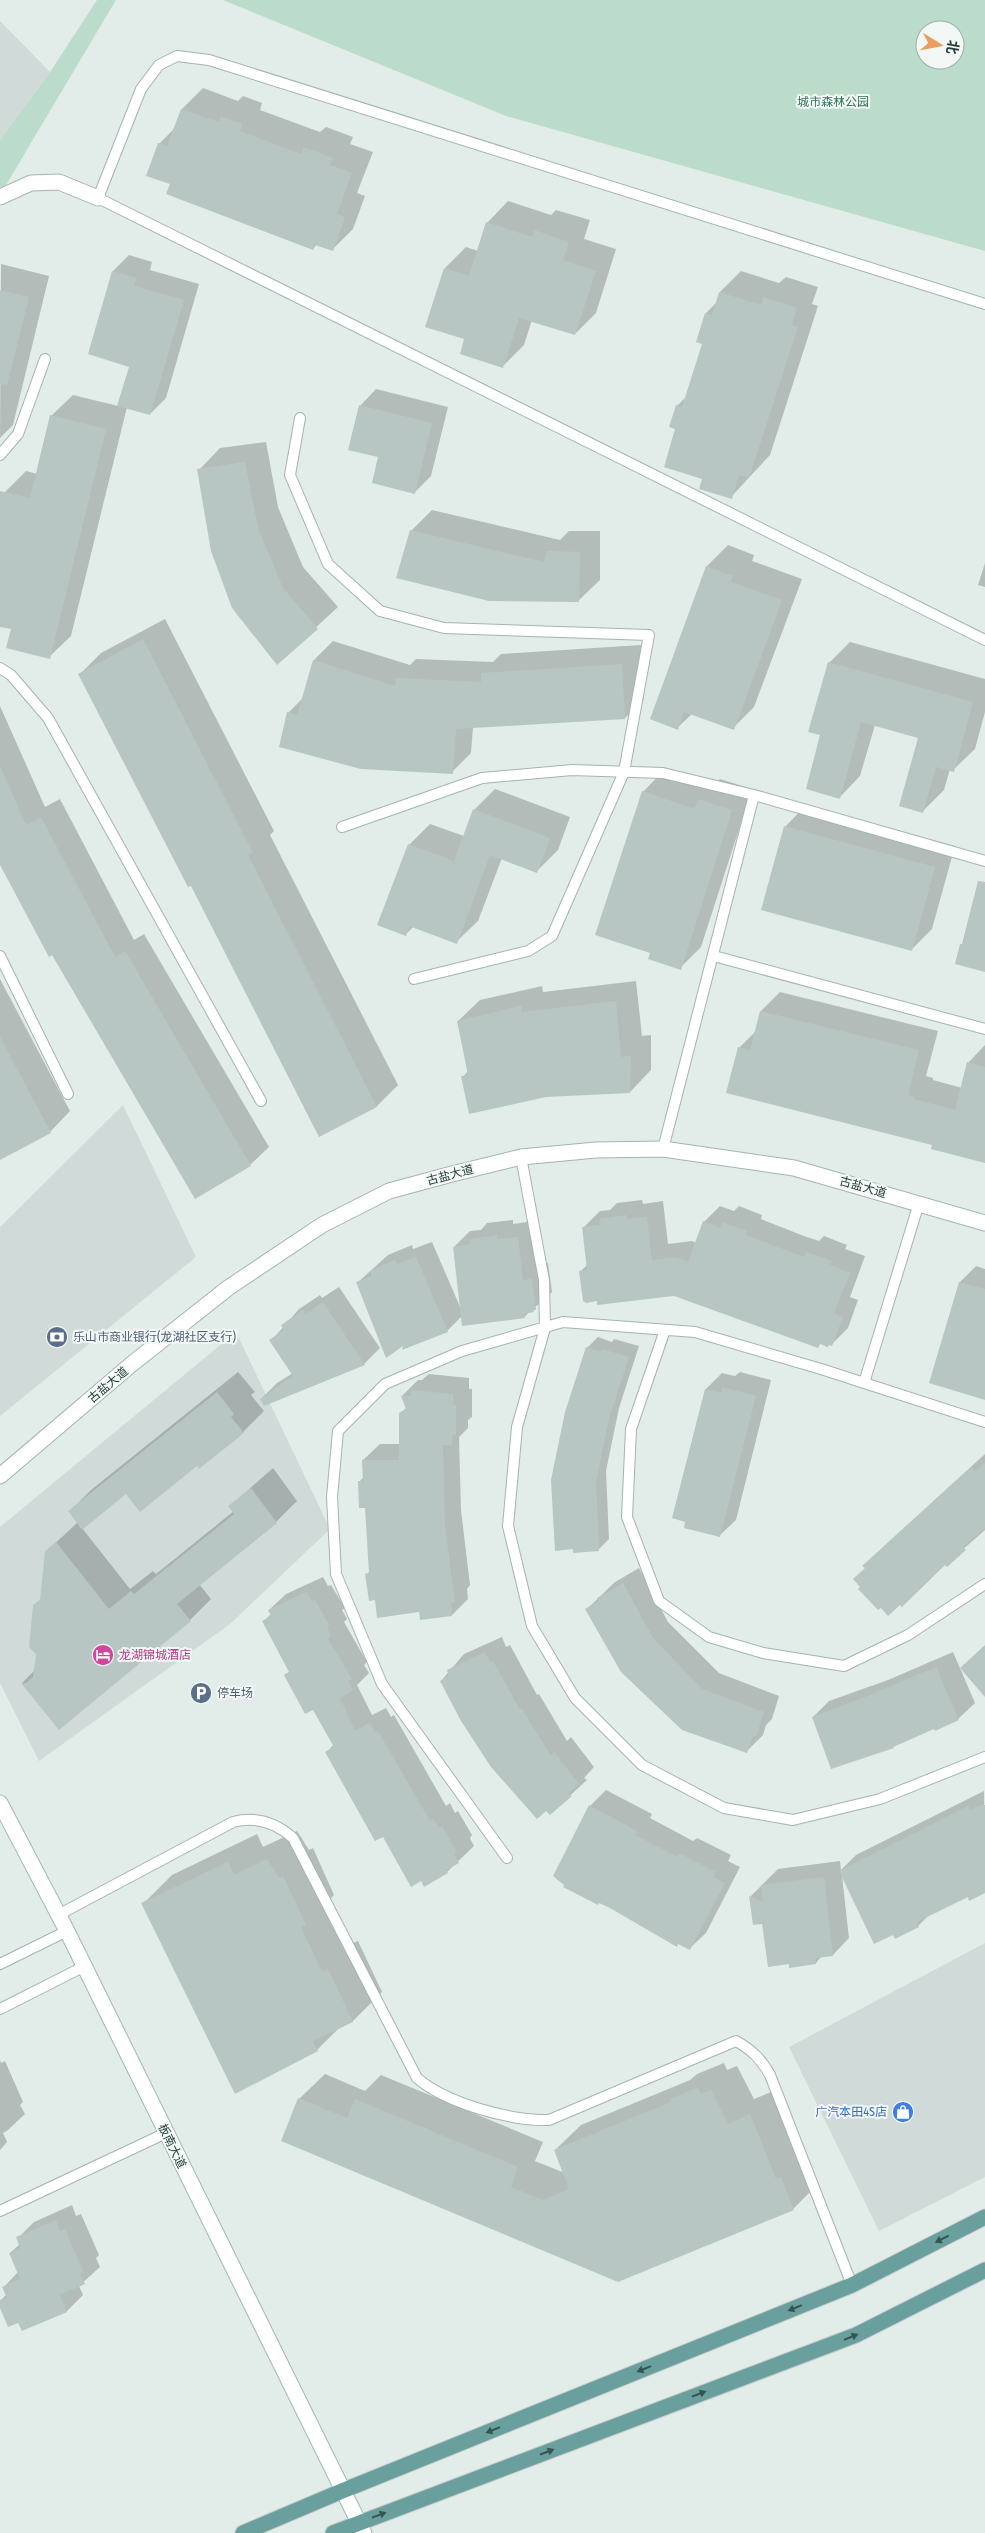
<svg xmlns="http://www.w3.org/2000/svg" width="985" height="2533" font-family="'Fira Sans Condensed','Noto Sans SC',sans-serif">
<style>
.built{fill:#d0dbd9}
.green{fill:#bcdccb;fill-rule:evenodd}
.shadow{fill:#0003}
.building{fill:#b8c6c3}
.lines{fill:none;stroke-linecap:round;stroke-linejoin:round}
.service-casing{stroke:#a5b4b1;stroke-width:12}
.minor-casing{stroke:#a5b4b1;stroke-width:17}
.tertiary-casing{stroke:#a5b4b1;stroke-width:17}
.secondary-casing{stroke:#a1b7b3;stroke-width:17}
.primary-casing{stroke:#c1c8c8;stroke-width:17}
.service{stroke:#fff;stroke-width:10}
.minor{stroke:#fff;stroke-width:15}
.tertiary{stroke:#fff;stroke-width:15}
.secondary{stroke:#fff;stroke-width:15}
.primary{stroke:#699f9c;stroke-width:15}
.oneway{fill:#345552}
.labels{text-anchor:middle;stroke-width:4;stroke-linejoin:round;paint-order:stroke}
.park-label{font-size:12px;fill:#2f7156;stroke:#f3f8f7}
.street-label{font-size:12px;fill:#233c3a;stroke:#f3f8f7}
.service-label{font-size:12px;fill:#4e5e75;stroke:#f3f8f7;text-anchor:start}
.hotel-label{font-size:12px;fill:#b23c85;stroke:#f3f8f7;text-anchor:start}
.shop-label{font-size:12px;fill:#366cbe;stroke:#f3f8f7;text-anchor:end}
</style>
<rect width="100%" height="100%" fill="#e2ece9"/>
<path class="built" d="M0,21L50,72L0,140Z
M123,1105L196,1257L0,1416V1227Z
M236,1332L330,1529L230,1624L39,1761L0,1683V1527Z
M985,1943V2177L879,2231L789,2047Z"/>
<path class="green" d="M97,0H116L3,190L0,186V140L50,72Z
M223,0H985V251L506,116ZM925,30H955V60H925Z"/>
<path class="shadow" d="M203,88L238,101L243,96L262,103L260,110L320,132L326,127L353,137L350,144L373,152L357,193L365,196L353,229L332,250L317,244L313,249L171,183L159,144L175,128L182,109Z
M508,201L551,215L556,210L590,220L584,239L616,249L596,313L575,334L532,320L524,345L503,366L466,339L445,268L466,247L478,251L487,223Z
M129,255L152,262L150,270L199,284L166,398L150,414L127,407L71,636L49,657L12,628L0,625V513L5,492L26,471L37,474L51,416L73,395L118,406L130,366L89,353L113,271Z
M1,264L49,276L13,425L0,438Z
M741,271L779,283L786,277L818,287L812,304L818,306L770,455L731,497L703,478L677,428V406L687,396L704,343L697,341L706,313L717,302L720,292Z
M376,389L448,407L431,476L415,492L380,456L360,406Z
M266,442L278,507L303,567L338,607L277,663L199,470L220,448Z
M432,510L560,540L569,531H600V580L578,601L411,531Z
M728,545L754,555L752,561L802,579L754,707L733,728L692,714L677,728L652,719L707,566Z
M985,563V587L978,585Z
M165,619L274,831L270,835L398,1085L377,1106L320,1136L191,884L80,674L101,653Z
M333,641L410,665L416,659L493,662L501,654L641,645L644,699L625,718L473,727L471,753L452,772L288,713L303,698L314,660Z
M850,642L985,679V712L975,749L953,770L950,769L944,790L923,811L919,737L875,725L860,776L839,798L821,735L829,663Z
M0,706L45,807L60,799L134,940L144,934L269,1147L250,1165L0,862Z
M664,770L712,787L720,779L752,789L701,947L680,968L652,952L643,792Z
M495,789L570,817L558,850L537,871L502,858L478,921L456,942L414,926L405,935L409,845L430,824L464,836L474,810Z
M806,805L955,846L932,929L911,950L785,827Z
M0,979L70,1111L50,1132L0,1159Z
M636,981L642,1036L651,1035V1070L630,1092L463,1077L468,1071L458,1021L480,1000L542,986L543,992Z
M780,992L938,1031L926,1076L933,1078V1080L962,1088L968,1063L985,1045V1162L934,1144L739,1048L756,1031L761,1011Z
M642,1200L643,1204L663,1201L668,1244L692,1241L696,1243L704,1222L720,1206L734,1211L739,1206L762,1215L761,1219L804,1236L819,1241L824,1236L847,1245L845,1249L865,1256L850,1297L858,1300L848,1328L832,1344L821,1343L818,1346L674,1294L598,1300L581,1271L588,1264L584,1227L600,1211L610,1210L617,1203Z
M513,1220V1224L534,1221L539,1264L548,1263L552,1292L524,1317L462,1316L447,1331L404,1343L357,1283L388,1255L412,1245L413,1249L432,1242L461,1309L454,1247L470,1231L481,1230L487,1223Z
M976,1266L985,1269V1398L960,1282Z
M339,1287L380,1348L364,1364L264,1405L261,1399L277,1383L293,1373L271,1341L299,1309L320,1295L322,1298Z
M598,1337L612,1342L614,1339L639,1346L619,1408L606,1471L609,1539L598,1550L574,1548L587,1348Z
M238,1372L255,1392L251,1395L264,1411L243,1432L197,1465L126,1492L82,1528L130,1589L153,1571L156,1574L234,1511L230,1506L273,1468L297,1501L276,1522L199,1584L211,1599L190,1620L59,1728L22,1683L35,1670L47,1551L78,1522L70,1511L91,1490Z
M740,1372L771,1380L736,1520L719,1536L706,1389L722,1373L735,1376Z
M429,1374L469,1378V1389H472V1417L468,1420V1428L459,1437L461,1510L470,1585L467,1589L468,1599L452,1615L420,1610L376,1599L367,1574L370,1571L366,1507L360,1481L364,1477L363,1460L380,1444H400L401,1413L407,1407L402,1396L418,1380H422Z
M985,1454V1530L888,1615L866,1568L880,1550Z
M639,1568L668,1622L719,1673L779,1696L772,1719L766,1725L763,1735L747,1751L587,1609L615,1582Z
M323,1577L328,1586L331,1585L345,1608L342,1610L347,1619L344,1622L367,1662L364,1665L369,1673L357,1685L372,1715L386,1708L391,1717L394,1715L446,1806L450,1803L455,1813L458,1811L472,1835L470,1838L474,1846L447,1872L383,1835L327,1752L334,1744L314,1708L285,1675L290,1671L264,1621L271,1614L269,1610L286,1594Z
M502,1637L506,1647L510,1645L537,1695L539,1694L567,1741L571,1737L594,1767L584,1778L587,1780L550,1814L441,1681L464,1654Z
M953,1652L975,1703L958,1719L935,1727L893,1747L813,1717L829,1701L888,1680Z
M606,1790L652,1814L650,1818L693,1841L697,1838L731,1855L728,1861L740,1867L706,1933L689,1949L678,1943L676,1945L643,1927L644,1925L590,1806Z
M984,1791L985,1892L968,1896L930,1914L918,1926L894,1933L842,1876L849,1938L833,1955L822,1956L816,1963L763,1922L754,1923L751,1896L778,1869L840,1861L841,1870L856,1855Z
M297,1831L309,1850L313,1848L334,1895L330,1899L351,1944L358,1941L382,1992L353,2021L339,2028L317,2050L143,1904L172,1875L257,1834L263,1847Z
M0,2060L1,2063L5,2061L23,2102L20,2105L25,2114L8,2130L3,2133L7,2142L0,2150Z
M724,2063L727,2070L737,2066L754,2099L776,2090L802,2155L806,2153L818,2184L793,2209L618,2281L299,2099L325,2074L365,2091L381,2075L543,2142L535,2161L565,2173L555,2150L581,2125L690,2080L697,2074Z
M72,2205L76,2216L81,2214L99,2255L96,2258L100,2267L79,2286L83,2295L67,2311L23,2330L18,2321L0,2305V2301L7,2294L4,2287L18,2272L10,2253L20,2244L18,2238L34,2222Z"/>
<path class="building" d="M181,109L219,122L221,116L242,124L240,131L301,154L304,147L333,158L330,165L352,173L337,214L345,217L333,251L315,245L313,250L166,194L170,184L146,176L158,143L167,146Z
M486,222L532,237L534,230L569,242L563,260L596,271L575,335L519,318L503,368L460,354L464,339L425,327L444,268L469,276Z
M112,271L137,278L134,286L184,300L150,415L117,406L129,367L88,354Z
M0,290L29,297L7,385L0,384Z
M719,292L761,305L763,297L797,308L792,325L798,327L749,478L739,475L732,499L699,489L702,479L664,467L675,429L669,427L676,405L682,407L702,344L696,342L705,313L712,315Z
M359,405L432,423L415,494L372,483L378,457L348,450Z
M50,415L106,429L50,659L6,648L11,629L0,627V491L30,498Z
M245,462L258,528L283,588L318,629L277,665L232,608L211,551L197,469Z
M410,530L544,562L547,551L580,552L579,602L489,601L396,578Z
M706,566L733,576L731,582L782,600L734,730L684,712L678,730L650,719Z
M143,639L253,853L248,855L377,1107L319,1137L191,886L188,887L78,674Z
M313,660L395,686L396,678L481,682V673L622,664L625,719L456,729L453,774L361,769L279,747L287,712L297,715Z
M828,662L973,702L954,772L936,767L923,813L899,806L918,738L861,722L840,799L806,789L820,735L808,732Z
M0,766L26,825L41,817L115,957L125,951L251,1166L195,1199L52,955L49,957L0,865Z
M642,791L695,809L698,799L732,810L681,970L648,959L650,953L595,935Z
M473,809L550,838L537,873L490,855L457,944L409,926L406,936L377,925L408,844L454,861Z
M784,826L935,867L912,951L761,910Z
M978,881L985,882V972L955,964L960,944H962Z
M616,1001L621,1057L631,1056L630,1093L546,1097L469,1114L461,1076L468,1075L457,1021L521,1006L522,1012Z
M760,1011L919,1050L908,1095L914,1097V1099L955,1110L967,1062L985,1067V1163L931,1149L932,1145L726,1093L738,1047L750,1050Z
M0,1037L51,1133L0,1160Z
M626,1215L627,1219L647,1217L652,1260L676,1257L688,1262L703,1221L720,1228L722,1222L747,1231L746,1235L788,1251L804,1257L806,1252L832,1261L830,1265L850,1273L834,1313L843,1317L832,1346L829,1345L828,1347L820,1344L818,1348L674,1296L597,1305V1301L586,1303L583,1301L579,1271L587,1270L582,1227L600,1225L599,1219Z
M497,1235V1239L518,1237L523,1280L532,1279L536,1310H533L534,1312L524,1314L525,1318L462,1326L453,1247L470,1244V1239Z
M416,1257L448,1332L402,1350L403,1346L386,1358L356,1282L372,1276L370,1271L395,1260L397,1264Z
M959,1282L985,1289V1400L929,1383Z
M323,1302L365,1365L264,1406L260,1399L293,1376L269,1340L284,1330L281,1325L303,1310L306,1314Z
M586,1347L601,1352L602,1349L629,1357L609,1419L596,1482L599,1551L573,1553V1549L555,1551L551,1480L565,1412Z
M722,1387L756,1396L720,1537L684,1528L685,1522L672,1518L705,1389L721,1393Z
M411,1390L453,1394V1405H456V1435L453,1434L452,1445H443L445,1527L455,1602L451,1603L452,1616L420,1620L419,1612L377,1618L375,1600L369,1601L365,1574L369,1573L365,1508H359L358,1481H363L362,1460H399V1413L406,1409L401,1396H411Z
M217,1392L234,1414L231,1417L244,1433L199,1469L197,1466L140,1512L126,1494L82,1530L68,1511Z
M985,1463V1528L963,1547L966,1550L947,1567L945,1565L902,1607L900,1605L888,1616L881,1608L878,1610L858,1589L860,1587L853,1579L865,1568L862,1566L971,1467L975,1472Z
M251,1488L277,1523L177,1604L191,1621L59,1730L21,1683H26L33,1677L36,1654L29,1647L33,1605L40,1600L45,1551L56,1542L109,1609L131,1591L134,1594L234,1514L228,1506Z
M623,1583L653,1638L702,1689L764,1712L756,1737L753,1736L747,1753L682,1730L621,1672L585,1609L599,1601L597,1598Z
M306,1592L312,1601L315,1600L329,1625L327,1627L331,1636L328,1639L352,1679L348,1681L353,1690L340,1698L355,1731L370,1723L375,1732L378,1731L430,1821L434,1819L439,1828L442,1826L457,1852L454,1854L459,1863L446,1870L448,1873L424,1887L421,1881L411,1887L383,1837L375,1841L325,1752L334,1747L313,1710L305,1714L284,1675L289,1672L262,1621L271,1616L268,1610Z
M985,1645V1697L960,1668Z
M485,1652L490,1662L493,1661L520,1710L522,1709L551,1756L554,1752L579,1784L568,1794L572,1796L550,1815L546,1811L537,1819L491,1767L461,1721L440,1681L449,1676L447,1670Z
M936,1667L959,1720L935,1731L934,1729L893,1747L894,1748L831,1769L812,1717L870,1695Z
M589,1805L637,1831L635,1835L678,1857L679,1853L716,1872L713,1877L725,1883L690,1950L678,1944L677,1947L610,1908L599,1903L598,1905L563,1887L564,1885L553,1876Z
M980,1805H985V1893L969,1901L968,1897L917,1922L919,1927L895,1939L893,1935L874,1944L839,1871L968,1806L970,1810Z
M267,1859L279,1878L283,1876L306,1925L301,1927L322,1972L328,1969L353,2022L313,2041L318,2051L235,2094L141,1903L228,1862L234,1875Z
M824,1877L833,1956L816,1958V1964L789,1968V1964L768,1967L762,1924L753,1925L749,1896L763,1902L761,1885Z
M698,2087L701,2094L711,2090L728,2124L750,2114L776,2179L781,2177L794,2210L618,2282L281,2141L298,2098L347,2118L355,2099L518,2167L511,2187L543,2200L569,2189L554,2150L671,2102L670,2099Z
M56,2220L60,2231L65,2229L84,2273L80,2274L85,2284L60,2295L67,2312L22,2331L18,2323L8,2327L0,2308V2300L7,2298L2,2287L20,2279L9,2253L20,2248L16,2237Z"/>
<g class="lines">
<g class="service-casing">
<path id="service" d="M985,304L209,60L177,56L159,65L141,89L98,198L985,640
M300,418L290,475L328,564L380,611L444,628L649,635L624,772L552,936L528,951L414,979
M0,455L18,434L45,359
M0,668L11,675L48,718L261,1101
M342,827L482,778L572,770L663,773L754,795
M0,956L68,1094
M714,956L985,1029
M663,1149L754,795L985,861
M521,1157L544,1280L545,1328L517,1427L508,1526L532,1626L575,1698L642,1765L724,1808L793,1820L880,1799L985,1757
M665,1330L631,1429L627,1517L659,1601L709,1637L763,1653L844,1666L908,1635L985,1584
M864,1383L919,1203
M507,1858L382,1684L336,1574L332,1497L338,1431L385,1384L462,1351L563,1322L695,1332L821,1369L985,1422
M58,1915L233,1822C256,1816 275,1822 293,1838L417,2078C446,2103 510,2121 549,2120L736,2041C752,2050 761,2059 770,2075L852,2285
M0,1964L67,1931
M0,2009L83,1967
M0,2211L166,2133"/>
</g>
<g class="minor-casing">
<path id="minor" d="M0,197L31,183L59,182L98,198"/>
</g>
<g class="tertiary-casing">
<path id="tertiary" d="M0,1476L133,1363L228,1288L322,1225L389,1191L452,1174L521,1157L596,1150L663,1149L794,1168L985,1223"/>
</g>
<g class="secondary-casing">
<path id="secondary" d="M0,1803L67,1931L364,2533"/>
</g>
<g class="primary-casing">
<path id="primary" d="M243,2533L342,2491L852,2285L985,2217
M333,2533L856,2335L985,2270"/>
</g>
<use href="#service" class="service"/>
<use href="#minor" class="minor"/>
<use href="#tertiary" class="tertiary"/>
<use href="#secondary" class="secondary"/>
<use href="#primary" class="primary"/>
</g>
<defs><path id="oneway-solid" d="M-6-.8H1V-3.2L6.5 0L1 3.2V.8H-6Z" transform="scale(1.25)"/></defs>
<g class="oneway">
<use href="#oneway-solid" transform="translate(942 2239) rotate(153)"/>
<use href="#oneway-solid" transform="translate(795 2308) rotate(158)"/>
<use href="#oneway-solid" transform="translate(851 2337) rotate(-22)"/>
<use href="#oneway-solid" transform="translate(644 2369) rotate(158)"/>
<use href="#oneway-solid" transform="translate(699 2394) rotate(-21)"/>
<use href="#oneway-solid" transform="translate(493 2430) rotate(158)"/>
<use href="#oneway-solid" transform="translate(547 2452) rotate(-21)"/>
<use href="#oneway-solid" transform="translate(379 2515) rotate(-20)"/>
</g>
<defs>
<g id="bank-disc" transform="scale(1.125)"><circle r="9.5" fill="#5c6f8a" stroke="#f3f8f7"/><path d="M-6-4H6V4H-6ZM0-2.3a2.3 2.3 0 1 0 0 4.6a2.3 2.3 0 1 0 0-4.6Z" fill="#fff"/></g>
<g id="hotel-disc" transform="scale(1.125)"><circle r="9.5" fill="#d1479c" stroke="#f3f8f7"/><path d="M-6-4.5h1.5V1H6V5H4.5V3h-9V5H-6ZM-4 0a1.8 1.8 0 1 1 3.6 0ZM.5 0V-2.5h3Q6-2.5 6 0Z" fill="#fff"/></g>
<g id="parking-disc" transform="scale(1.125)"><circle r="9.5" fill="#5c6f8a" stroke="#f3f8f7"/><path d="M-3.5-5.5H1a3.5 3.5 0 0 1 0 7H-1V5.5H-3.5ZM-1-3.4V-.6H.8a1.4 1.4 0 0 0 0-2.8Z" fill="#fff"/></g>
<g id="shop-disc" transform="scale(1.125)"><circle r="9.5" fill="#3f7fe0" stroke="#f3f8f7"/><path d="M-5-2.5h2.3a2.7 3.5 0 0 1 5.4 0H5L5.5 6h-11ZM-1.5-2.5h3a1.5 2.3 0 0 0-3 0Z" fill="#fff"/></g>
</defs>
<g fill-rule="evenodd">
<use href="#bank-disc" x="57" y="1337"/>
<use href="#hotel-disc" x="103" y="1655"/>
<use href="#parking-disc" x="201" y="1693"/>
<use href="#shop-disc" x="903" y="2112"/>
</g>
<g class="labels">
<g class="park-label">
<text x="833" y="106">城市森林公园</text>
</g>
<g class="street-label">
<text transform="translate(450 1175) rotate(-15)" y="4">古盐大道</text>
<text transform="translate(863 1187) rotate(16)" y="4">古盐大道</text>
<text transform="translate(108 1385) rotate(-40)" y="4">古盐大道</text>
<text transform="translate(172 2146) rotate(64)" y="4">板南大道</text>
</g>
<g class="service-label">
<text x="73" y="1341">乐山市商业银行(龙湖社区支行)</text>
<text x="217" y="1697">停车场</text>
</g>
<g class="hotel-label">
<text x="119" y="1659">龙湖锦城酒店</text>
</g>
<g class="shop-label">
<text x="887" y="2116">广汽本田4S店</text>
</g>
</g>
<g transform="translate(940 45) rotate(100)"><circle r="24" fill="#f3f8f7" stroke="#a0adab"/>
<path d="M0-4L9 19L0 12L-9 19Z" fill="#ec9e60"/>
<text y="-8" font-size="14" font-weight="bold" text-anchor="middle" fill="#233c3a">北</text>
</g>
</svg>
